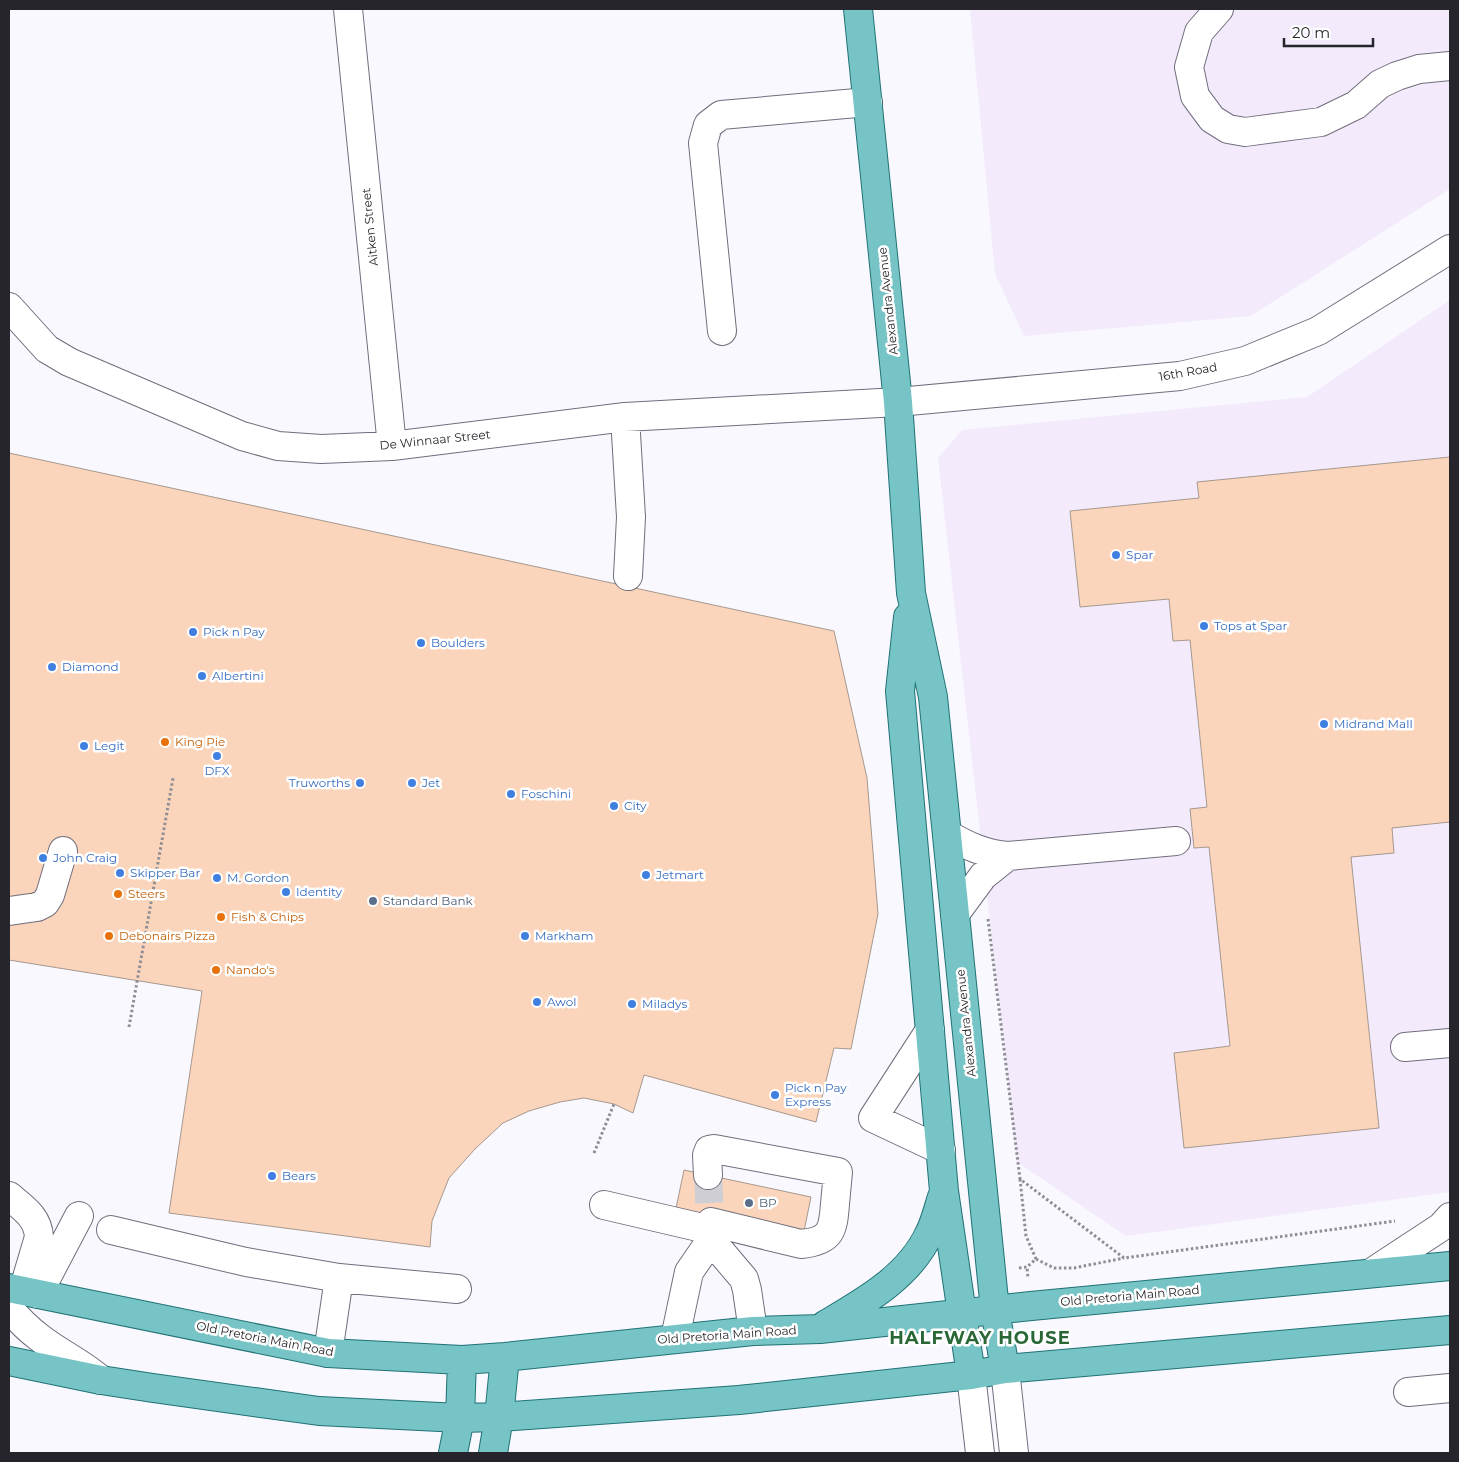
<svg xmlns="http://www.w3.org/2000/svg" width="1459" height="1462" font-family="Montserrat,sans-serif">
<style>
.commercial{fill:#f3ebfc}
.building{fill:#fad5bb;stroke:#a6988e}
.lines{fill:none;stroke-linecap:round;stroke-linejoin:round}
.minor-tunnel{stroke:#cfced5;stroke-width:28;stroke-dasharray:28 14;stroke-linecap:butt}
.minor-casing{stroke:#716e7c;stroke-width:30}
.major-casing{stroke:#1f7276;stroke-width:30}
.path{stroke:#8f8e94;stroke-width:3;stroke-dasharray:2.5 2.5;stroke-linecap:butt}
.minor{stroke:#fff;stroke-width:28}
.major{stroke:#76c4c5;stroke-width:28}
.shop-dot{fill:#3f7fe0;stroke:#fff;stroke-width:2}
.food-dot{fill:#e8710a;stroke:#fff;stroke-width:2}
.service-dot{fill:#5c6f8a;stroke:#fff;stroke-width:2}
.labels{text-anchor:middle;stroke-width:5;stroke-linejoin:round;paint-order:stroke}
.street-label{font-size:12px;fill:#26252b;stroke:#fff}
.shop-label{font-size:12px;fill:#366cbe;stroke:#fff;text-anchor:start}
.food-label{font-size:12px;fill:#c56008;stroke:#fff;text-anchor:start}
.service-label{font-size:12px;fill:#4e5e75;stroke:#fff;text-anchor:start}
.district-label{font-size:18px;font-weight:bold;letter-spacing:1px;fill:#296736;stroke:#fff}
</style>
<rect width="100%" height="100%" fill="#f9f8ff"/>
<path class="commercial" d="M970,9H1450V189L1251,316L1024,336L995,274Z
M1450,300V1192L1126,1236L1017,1162L938,458L962,430L1307,397Z"/>
<path class="building" d="M9,453L834,631L867,778L878,914L851,1049L834,1048L816,1122L644,1075L633,1113L614,1104L584,1098L560,1102L529,1111L503,1123L475,1149L449,1178L432,1221L430,1247L169,1213L202,991L9,960Z
M1450,457V822L1392,828L1394,853L1351,857L1379,1128L1184,1148L1174,1053L1230,1046L1209,847L1194,848L1190,809L1207,807L1190,640L1173,641L1169,599L1080,607L1070,511L1199,498L1197,482Z
M684,1170L811,1197L803,1236L676,1208Z"/>
<g class="lines">
<path class="minor-tunnel" d="M708,1175L710,1215"/>
<g class="minor-casing">
<path id="minor" d="M348,9L392,446
M1219,9L1199,32L1189,67L1195,96L1212,119L1228,129L1245,132L1321,122L1356,105L1380,84L1397,76L1419,69L1450,66
M9,307L47,349L69,362L242,436L278,446L321,449L392,446L625,417L898,402L1180,376L1245,361L1318,331L1450,249
M722,331L703,143L708,125L721,115L868,102
M625,417L631,517L628,576
M947,834C967,846 985,854 1008,856L1176,841
M9,911L37,907L45,903L50,895L63,851
M955,914L983,876L1008,856
M930,1030L873,1118L941,1150
M1405,1047L1450,1043
M9,1196C23,1208 38,1217 39,1237L23,1291
M604,1205L711,1230
M111,1230L246,1262L339,1278L457,1289
M711,1240L744,1279L747,1290L753,1331
M1371,1273L1441,1227L1450,1217
M38,1294L79,1216
M9,1308C18,1319 28,1329 40,1338C59,1353 82,1363 101,1380
M675,1338L689,1272L711,1240V1222L801,1244C831,1241 833,1231 835,1204C836,1194 837,1183 838,1172L714,1149L709,1150L707,1155L708,1175
M328,1353L339,1278
M1005,1369L1014,1453
M971,1375L980,1453
M1408,1392L1450,1388"/>
</g>
<g class="major-casing">
<path id="major" d="M858,9L898,402L911,593L933,697L995,1310L1005,1369
M908,617L900,691L944,1191L971,1375
M9,1288L328,1353L462,1360L505,1357L753,1331L820,1329L1031,1306L1450,1266
M825,1325C864,1302 909,1277 929,1234C935,1223 938,1209 942,1197
M9,1361L101,1380L153,1388L319,1411L460,1418L499,1417L739,1400L971,1375L1005,1369L1450,1330
M453,1453L460,1418L462,1360
M493,1453L499,1417L505,1357"/>
</g>
<path class="path" d="M988,919L1020,1179L1124,1258L1395,1221
M129,1027L173,778
M594,1153L614,1104
M1020,1179L1026,1236L1036,1259L1027,1267
M1036,1259L1054,1268H1074L1124,1258
M1019,1268L1027,1267L1028,1278"/>
<use href="#minor" class="minor"/>
<use href="#major" class="major"/>
</g>
<g class="shop-dot">
<circle cx="1116" cy="555" r="5"/>
<circle cx="1204" cy="626" r="5"/>
<circle cx="193" cy="632" r="5"/>
<circle cx="421" cy="643" r="5"/>
<circle cx="52" cy="667" r="5"/>
<circle cx="202" cy="676" r="5"/>
<circle cx="1324" cy="724" r="5"/>
<circle cx="84" cy="746" r="5"/>
<circle cx="217" cy="756" r="5"/>
<circle cx="360" cy="783" r="5"/>
<circle cx="412" cy="783" r="5"/>
<circle cx="511" cy="794" r="5"/>
<circle cx="614" cy="806" r="5"/>
<circle cx="43" cy="858" r="5"/>
<circle cx="120" cy="873" r="5"/>
<circle cx="646" cy="875" r="5"/>
<circle cx="217" cy="878" r="5"/>
<circle cx="286" cy="892" r="5"/>
<circle cx="525" cy="936" r="5"/>
<circle cx="537" cy="1002" r="5"/>
<circle cx="632" cy="1004" r="5"/>
<circle cx="775" cy="1095" r="5"/>
<circle cx="272" cy="1176" r="5"/>
</g>
<g class="food-dot">
<circle cx="165" cy="742" r="5"/>
<circle cx="118" cy="894" r="5"/>
<circle cx="221" cy="917" r="5"/>
<circle cx="109" cy="936" r="5"/>
<circle cx="216" cy="970" r="5"/>
</g>
<g class="service-dot">
<circle cx="373" cy="901" r="5"/>
<circle cx="749" cy="1203" r="5"/>
</g>
<g class="labels">
<g class="street-label">
<text transform="translate(370 227) rotate(-96)" y="4">Aitken Street</text>
<text transform="translate(888 301) rotate(-96)" y="4">Alexandra Avenue</text>
<text transform="translate(1188 372) rotate(-10)" y="4">16th Road</text>
<text transform="translate(435 440) rotate(-6)" y="4">De Winnaar Street</text>
<text transform="translate(966 1023) rotate(-96)" y="4">Alexandra Avenue</text>
<text transform="translate(1130 1296) rotate(-5)" y="4">Old Pretoria Main Road</text>
<text transform="translate(727 1335) rotate(-4)" y="4">Old Pretoria Main Road</text>
<text transform="translate(265 1339) rotate(11)" y="4">Old Pretoria Main Road</text>
</g>
<g class="shop-label">
<text x="1126" y="559">Spar</text>
<text x="1214" y="630">Tops at Spar</text>
<text x="203" y="636">Pick n Pay</text>
<text x="431" y="647">Boulders</text>
<text x="62" y="671">Diamond</text>
<text x="212" y="680">Albertini</text>
<text x="1334" y="728">Midrand Mall</text>
<text x="94" y="750">Legit</text>
<text x="217" y="775" text-anchor="middle">DFX</text>
<text x="350" y="787" text-anchor="end">Truworths</text>
<text x="422" y="787">Jet</text>
<text x="521" y="798">Foschini</text>
<text x="624" y="810">City</text>
<text x="53" y="862">John Craig</text>
<text x="130" y="877">Skipper Bar</text>
<text x="656" y="879">Jetmart</text>
<text x="227" y="882">M. Gordon</text>
<text x="296" y="896">Identity</text>
<text x="535" y="940">Markham</text>
<text x="547" y="1006">Awol</text>
<text x="642" y="1008">Miladys</text>
<text x="785" y="1092">Pick n Pay<tspan x="785" dy="14">Express</tspan></text>
<text x="282" y="1180">Bears</text>
</g>
<g class="food-label">
<text x="175" y="746">King Pie</text>
<text x="128" y="898">Steers</text>
<text x="231" y="921">Fish &amp; Chips</text>
<text x="119" y="940">Debonairs Pizza</text>
<text x="226" y="974">Nando's</text>
</g>
<g class="service-label">
<text x="383" y="905">Standard Bank</text>
<text x="759" y="1207">BP</text>
</g>
<g class="district-label">
<text x="980" y="1344">HALFWAY HOUSE</text>
</g>
</g>
<rect width="1459" height="1462" fill="none" stroke="#26252b" stroke-width="20"/>
<path d="M1284 38v8h89v-8" fill="none" stroke="#26252b" stroke-width="2.5"/>
<text x="1292" y="38" font-size="15" fill="#26252b" stroke="#ffffff" stroke-width="4" paint-order="stroke">20 m</text>
</svg>
